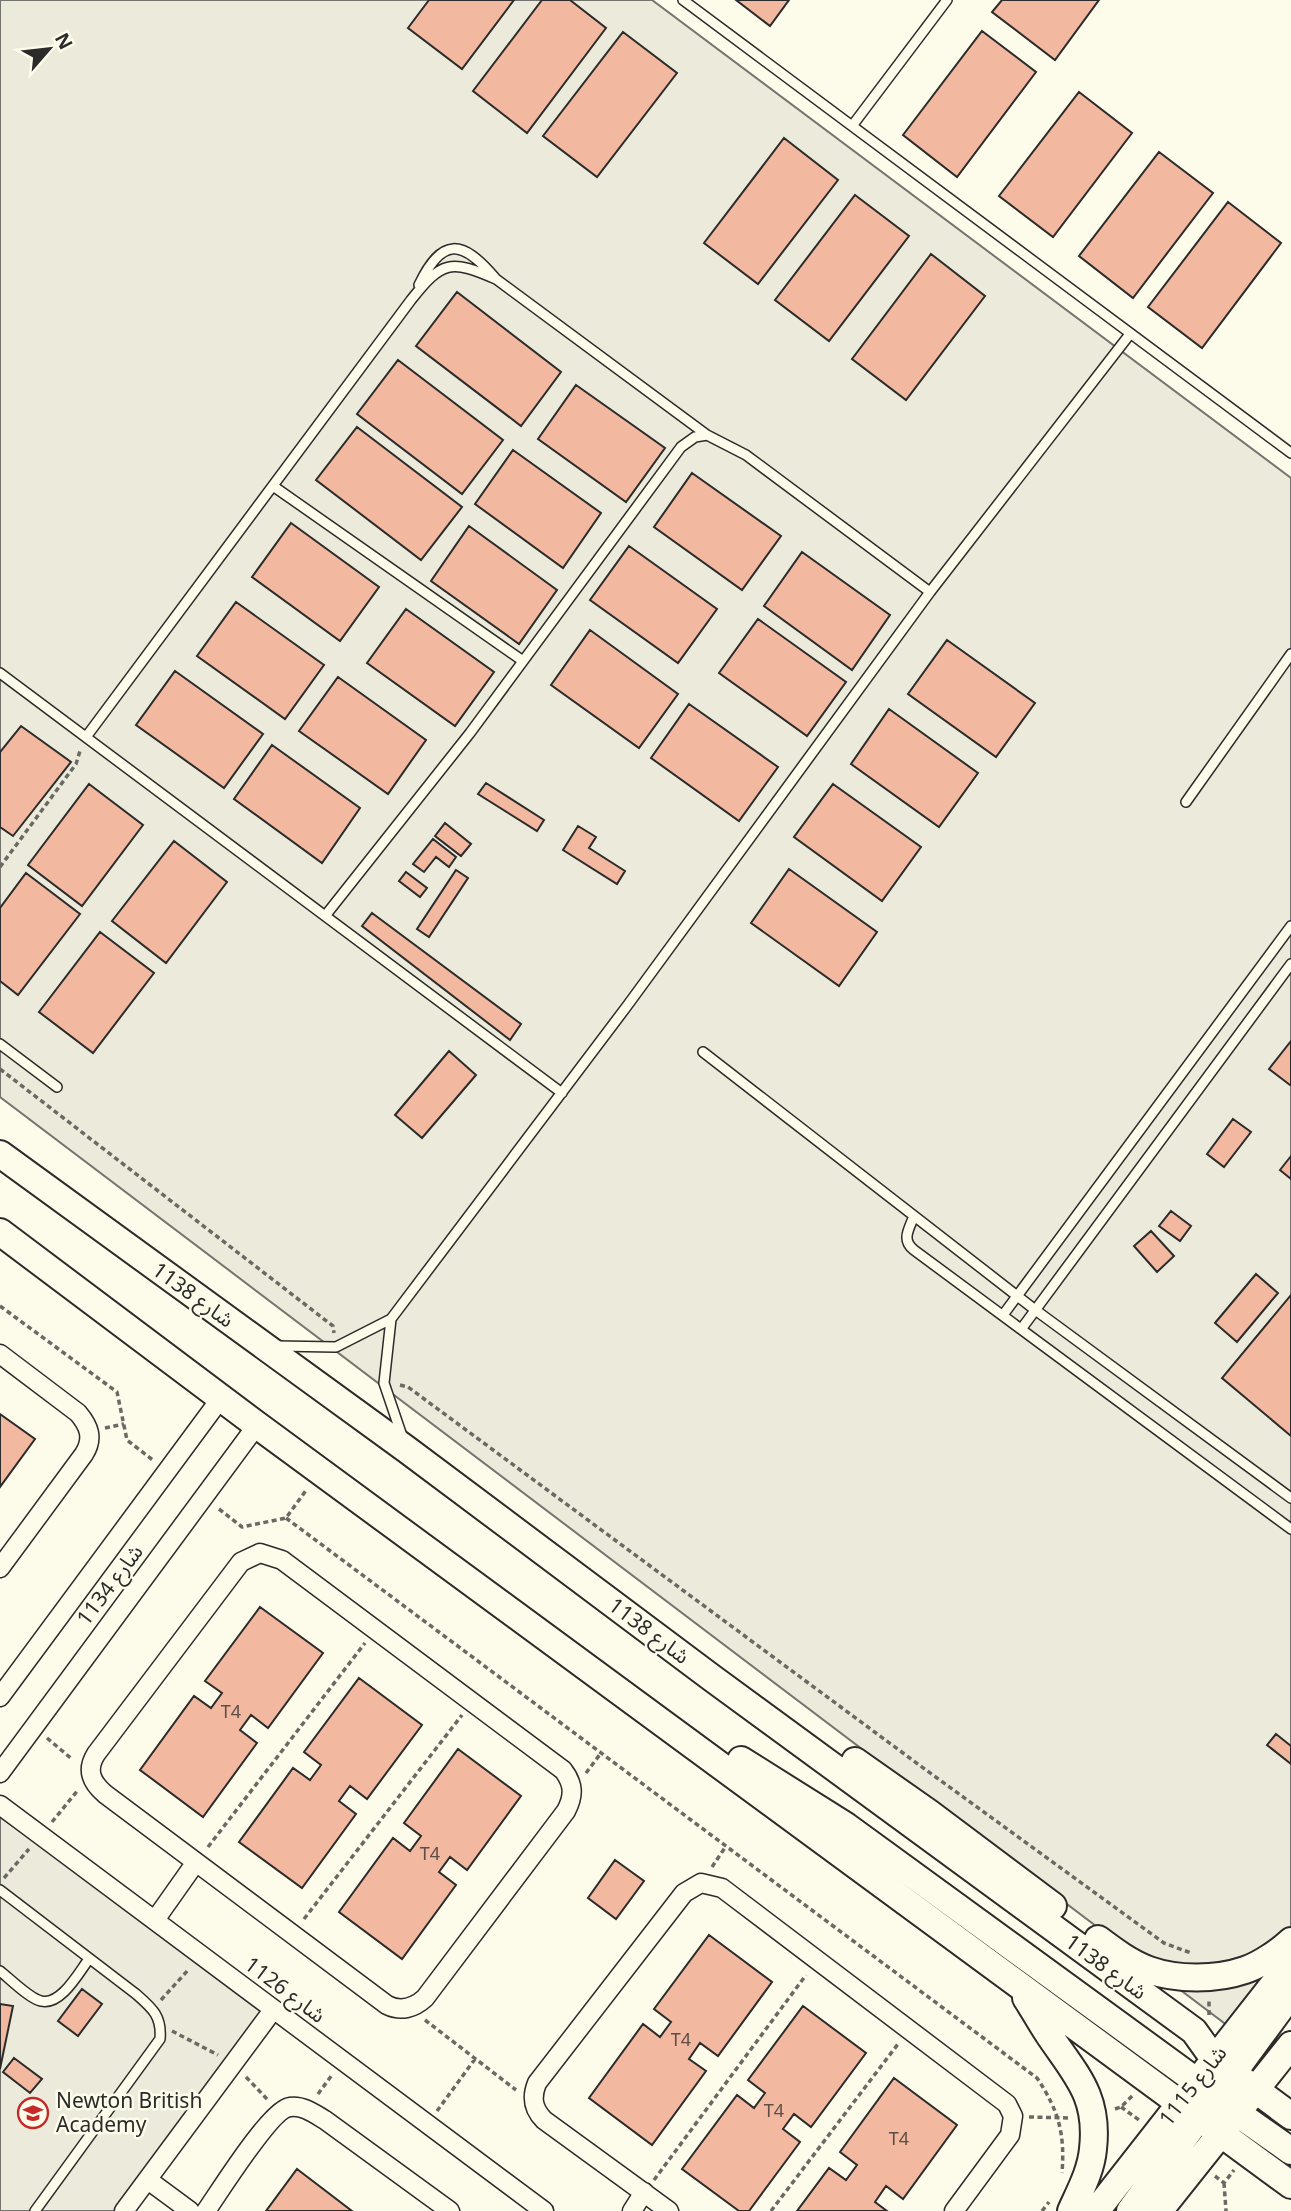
<svg xmlns="http://www.w3.org/2000/svg" width="1291" height="2211" font-family="'Noto Sans','Noto Sans Arabic',sans-serif">
<style>
.green{fill:#ecebdb;stroke:#74746e;stroke-width:2}
.building{fill:#f2b8a0;stroke:#2b2b2b;stroke-width:2}
.lines{fill:none;stroke-linecap:round;stroke-linejoin:round}
.lane-casing{stroke:#2b2b2b;stroke-width:12}
.street-casing{stroke:#2b2b2b;stroke-width:21}
.secondary-casing{stroke:#2b2b2b;stroke-width:30}
.path{stroke:#6a6964;stroke-width:3.5;stroke-dasharray:5 3.5;stroke-linecap:butt}
.lane{stroke:#fdfbea;stroke-width:9}
.street{stroke:#fdfbea;stroke-width:18}
.secondary{stroke:#fdfbea;stroke-width:26}
.labels{text-anchor:middle;stroke-width:5;stroke-linejoin:round;paint-order:stroke}
.number-label{font-size:18px;fill:#5d4e48}
.street-label{font-size:21px;fill:#2b2b2b;stroke:#fdfbea}
.poi-label{font-size:21px;fill:#2b2b2b;stroke:#fdfbea;text-anchor:start}
</style>
<rect width="100%" height="100%" fill="#fdfbea"/>
<path class="green" d="M0,0H652L1291,478V1957L1236,2032L0,1097Z
M0,1817L273,2010L126,2211H0Z"/>
<path class="building" d="M429,0H514L462,69L408,28Z
M542,0H570L606,28L527,133L473,91Z
M736,0H789L770,26Z
M1002,0H1099L1055,60L992,12Z
M982,31L1036,72L957,177L903,135Z
M623,32L677,73L597,177L543,136Z
M1079,92L1132,133L1053,237L999,196Z
M784,138L838,180L758,284L704,243Z
M1159,152L1213,193L1133,298L1079,256Z
M855,195L909,236L829,341L775,300Z
M1228,202L1281,243L1202,348L1148,307Z
M931,254L985,296L906,400L852,359Z
M457,292L561,372L521,426L416,346Z
M398,360L503,440L462,494L357,414Z
M576,385L665,448L626,502L538,439Z
M357,427L462,507L421,560L316,480Z
M513,450L601,513L563,568L475,504Z
M692,473L781,536L742,590L654,527Z
M291,523L379,587L340,641L252,577Z
M469,526L557,590L519,644L431,581Z
M629,546L717,609L678,663L590,600Z
M802,552L890,615L852,670L764,606Z
M236,602L324,665L285,719L197,656Z
M406,609L494,672L455,726L367,663Z
M758,619L846,682L807,736L719,673Z
M590,630L678,694L639,748L551,685Z
M947,640L1035,703L996,757L908,694Z
M175,671L263,734L224,788L136,725Z
M338,677L426,740L388,794L299,731Z
M689,704L778,767L739,821L651,758Z
M889,709L978,773L939,827L851,764Z
M21,726L71,762L13,836L0,827V752Z
M272,745L360,808L322,863L234,799Z
M486,783L544,820L537,831L478,794Z
M89,784L143,825L82,906L28,865Z
M833,784L921,847L882,901L794,837Z
M445,823L471,844L461,856L435,836Z
M578,826L596,837L589,848L625,871L617,884L563,850Z
M433,839L456,857L449,867L436,857L424,872L413,864Z
M174,841L227,882L166,963L112,921Z
M789,869L877,932L839,986L751,923Z
M456,870L468,878L429,937L417,929Z
M406,872L427,888L420,897L399,881Z
M26,873L80,914L18,995L0,981V908Z
M372,913L521,1024L510,1040L362,926Z
M100,932L154,973L93,1053L39,1012Z
M1291,1041V1084L1290,1085L1269,1069Z
M449,1051L476,1075L422,1138L395,1115Z
M1233,1119L1251,1132L1224,1167L1207,1154Z
M1291,1156V1179L1280,1170Z
M1171,1211L1191,1226L1180,1241L1159,1226Z
M1151,1231L1174,1256L1157,1272L1134,1246Z
M1256,1274L1278,1293L1237,1342L1215,1323Z
M1291,1295V1436L1222,1378Z
M0,1414L35,1439L0,1487Z
M260,1607L323,1653L268,1728L251,1715L240,1730L257,1743L203,1817L140,1770L194,1696L211,1708L222,1693L205,1681Z
M359,1678L422,1725L367,1799L350,1786L339,1801L356,1814L302,1888L239,1842L293,1768L310,1780L321,1765L304,1752Z
M1276,1734L1291,1746V1764L1267,1745Z
M458,1749L521,1796L467,1870L450,1857L439,1872L456,1885L402,1959L339,1912L393,1838L410,1851L421,1836L404,1823Z
M615,1860L644,1881L616,1919L588,1898Z
M709,1935L772,1982L718,2056L700,2043L689,2059L706,2071L652,2145L589,2098L643,2024L660,2037L671,2022L654,2009Z
M82,1989L102,2004L78,2036L58,2021Z
M0,2004L13,2006L0,2069Z
M803,2006L866,2053L811,2127L794,2114L783,2129L800,2142L749,2211H739L682,2169L737,2095L754,2108L765,2093L748,2080Z
M14,2058L42,2079L30,2093L3,2072Z
M894,2078L957,2125L903,2199L886,2186L875,2202L887,2211H797L829,2168L846,2180L857,2165L840,2152Z
M297,2169L352,2211H266Z"/>
<g class="lines">
<g class="lane-casing">
<path id="lane" d="M683,0L1291,453
M852,126L947,0
M419,285C442,237 462,239 495,278
M273,486L523,661
M0,673L562,1093
M86,737L411,300C442,261 450,259 496,279L707,435
M1186,802L1291,654
M325,916L470,733L681,447L695,437L707,435L746,455L930,592
M0,1044L57,1087
M703,1052L1034,1309L1291,1498
M914,1216C909,1229 901,1240 914,1250L1291,1529
M1003,1315L1291,926
M391,1319L384,1383L403,1439
M1022,1328L1291,964
M276,1346L336,1347L391,1319L627,1006L930,592L1130,334
M0,1890L136,1994C152,2008 162,2016 160,2039L35,2211
M0,1971C9,1978 30,1999 41,2001C61,2006 79,1972 89,1959"/>
</g>
<g class="street-casing">
<path id="street" d="M0,1354L78,1413C89,1426 94,1438 84,1454L0,1568
M260,1553L282,1560L563,1770C574,1784 574,1796 566,1811L425,1998C414,2008 401,2012 387,2005L105,1794C91,1782 86,1770 96,1754L241,1562Z
M0,1697L221,1398
M0,1773L257,1425
M0,1805L544,2211
M155,1920L196,1862
M148,2180L190,2211
M124,2211L273,2010
M206,2211C220,2191 271,2109 290,2107C303,2105 315,2114 325,2120L450,2211
M632,2211L644,2192
M669,2211L544,2120C533,2109 531,2098 537,2083L684,1893L701,1883L722,1888L1007,2104L1013,2116L1010,2135L954,2211"/>
</g>
<g class="secondary-casing">
<path id="secondary" d="M0,1154L406,1449L712,1678L1194,2031L1214,2059L1291,2116
M0,1232L257,1425L1291,2185
M741,1760L846,1826L1196,2081L1223,2094L1256,2090
M855,1761L929,1813L1053,1906
M1098,1939C1114,1951 1130,1963 1149,1970C1177,1980 1216,1980 1245,1970C1260,1965 1279,1952 1291,1941
M1026,1998C1034,2010 1041,2023 1049,2035C1076,2075 1099,2096 1093,2149C1091,2171 1080,2191 1071,2211
M1226,2087L1233,2073L1291,1994
M1222,2107L1237,2113L1291,2151
M1096,2211L1291,1962
M1130,2211L1208,2105
M1159,2211L1291,2045"/>
</g>
<path class="path" d="M0,867L76,764L80,751
M0,1069L333,1326L334,1333
M0,1306L117,1392L127,1440L154,1461
M400,1385L408,1387L926,1770L1164,1943L1191,1953
M105,1428L124,1424
M219,1509L242,1527L286,1518L307,1489
M286,1518L1037,2078C1059,2111 1065,2134 1062,2173
M47,1738L73,1760
M586,1773L601,1753
M52,1822L78,1790
M208,1847L365,1643
M712,1867L726,1846
M4,1878L29,1849
M304,1919L462,1715
M161,2000L189,1969
M1209,2015V1999
M425,2020L516,2090
M172,2031L218,2055
M246,2077L267,2099
M318,2094L332,2075
M1121,2107L1139,2120
M1115,2109L1121,2107L1134,2094
M437,2111L475,2059
M1029,2117L1071,2118
M1215,2176L1224,2183L1234,2170
M654,2180L806,1975
M1224,2183L1226,2211
M771,2211L898,2044
M1042,2211L1049,2202"/>
<use href="#lane" class="lane"/>
<use href="#street" class="street"/>
<use href="#secondary" class="secondary"/>
</g>
<defs>
<g id="school-ring" transform="scale(1.575)"><circle r="9.5" fill="#fdfbea" stroke="#c62828" stroke-width="1.5"/><path d="M0-5L7-2L0 1L-7-2ZM-4 1L0 2.5L4 1V4Q0 6-4 4Z" fill="#c62828"/></g>
</defs>
<g fill-rule="evenodd">
<use href="#school-ring" x="33" y="2113"/>
</g>
<g class="labels">
<g class="number-label">
<text x="231" y="1718">T4</text>
<text x="430" y="1860">T4</text>
<text x="681" y="2046">T4</text>
<text x="774" y="2117">T4</text>
<text x="899" y="2145">T4</text>
</g>
<g class="street-label">
<text transform="translate(193 1295) rotate(36)" y="7">شارع 1138</text>
<text transform="translate(110 1585) rotate(-53)" y="7">شارع 1134</text>
<text transform="translate(649 1631) rotate(37)" y="7">شارع 1138</text>
<text transform="translate(1106 1967) rotate(36)" y="7">شارع 1138</text>
<text transform="translate(285 1990) rotate(37)" y="7">شارع 1126</text>
<text transform="translate(1193 2086) rotate(-52)" y="7">شارع 1115</text>
</g>
<g class="poi-label">
<text x="56" y="2108">Newton British<tspan x="56" dy="24">Academy</tspan></text>
</g>
</g>
<g transform="translate(49 49) rotate(62)" stroke="#fdfbea" stroke-width="5" paint-order="stroke">
<path d="M0-5L12 26L0 18L-12 26Z" fill="#2b2b2b"/>
<text y="-10" font-size="19" font-weight="bold" text-anchor="middle" fill="#2b2b2b">N</text>
</g>
</svg>
